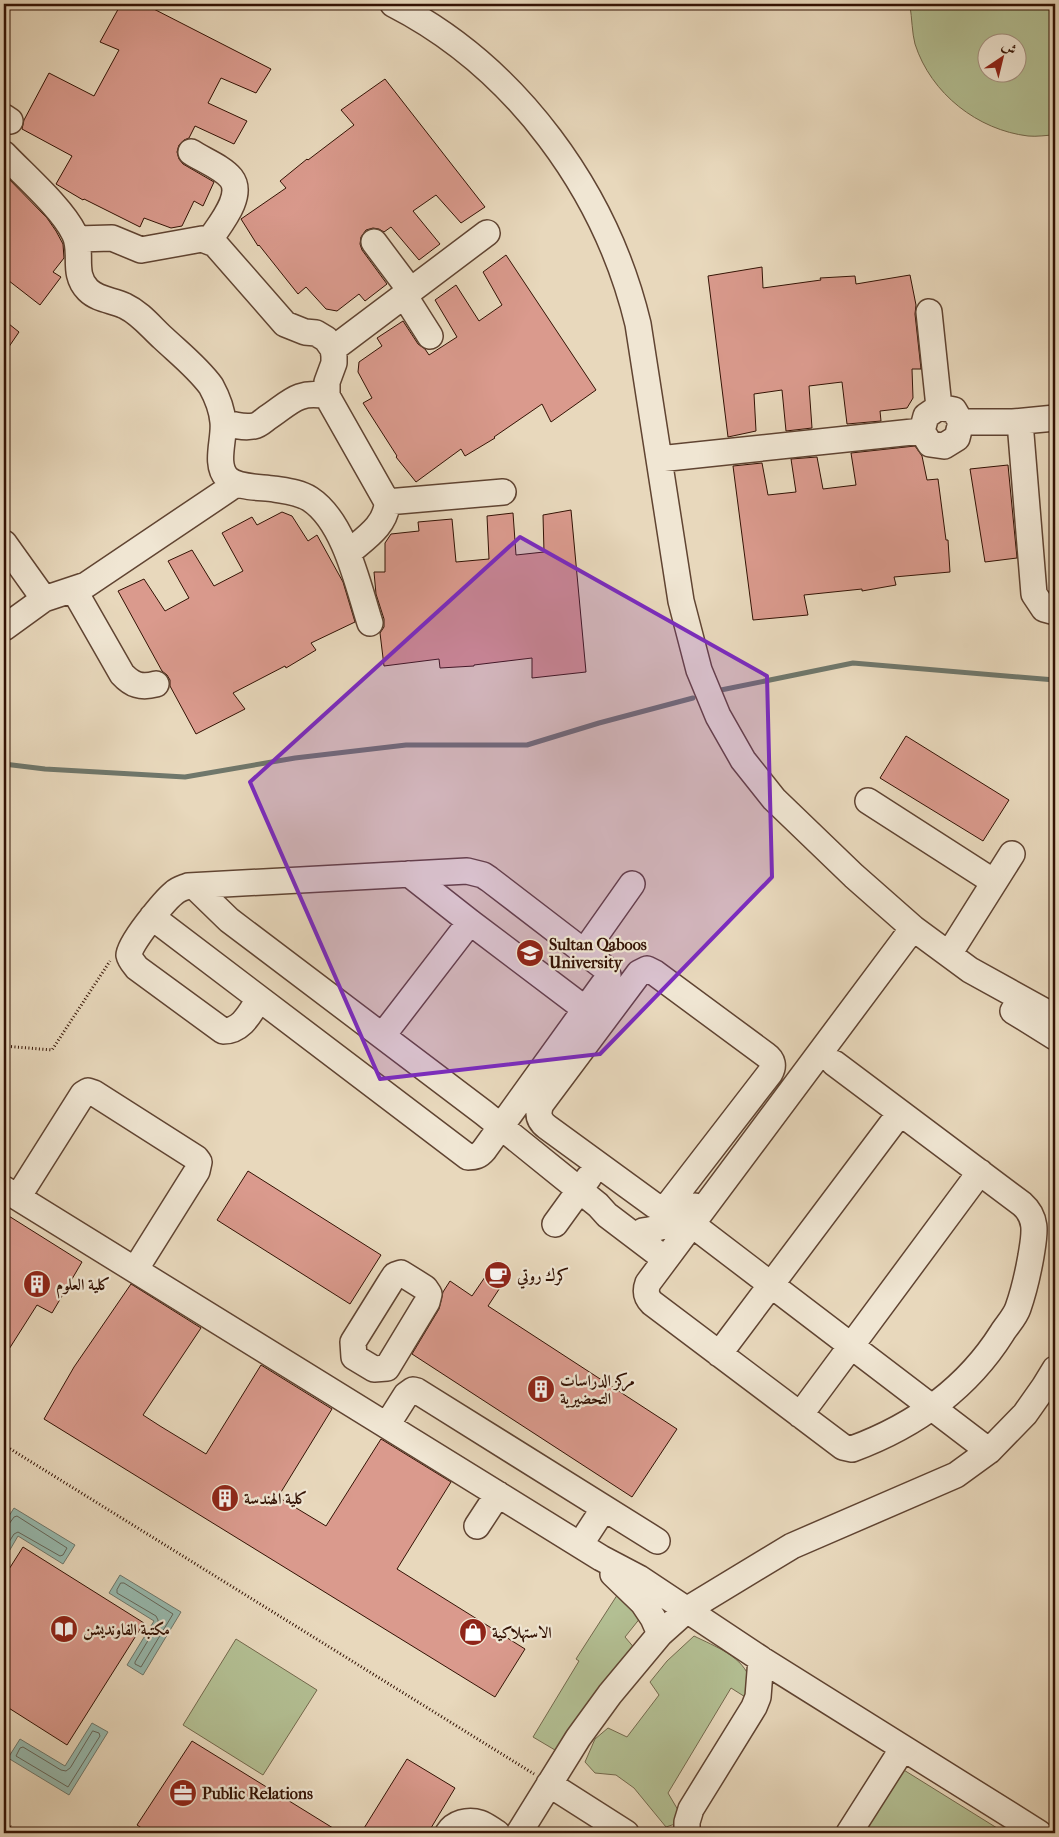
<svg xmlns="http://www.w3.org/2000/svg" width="1059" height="1837" font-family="'IM FELL French Canon',Amiri,serif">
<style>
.green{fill:#b3bf93;stroke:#73684c;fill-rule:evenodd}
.water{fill:#97baaf;stroke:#6f776b}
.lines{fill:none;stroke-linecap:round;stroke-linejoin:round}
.shore{stroke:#65665a;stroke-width:1}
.stream{stroke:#6f776b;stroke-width:5}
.building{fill:#da9a8d;stroke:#331204}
.minor-casing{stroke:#604432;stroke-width:28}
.path{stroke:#331204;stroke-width:3;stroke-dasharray:1 2.5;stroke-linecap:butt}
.minor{stroke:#f0e6d3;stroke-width:25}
.marked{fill:#7b2cbf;fill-opacity:0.2;stroke:#7b2cbf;stroke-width:4;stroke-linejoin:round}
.labels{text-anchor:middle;stroke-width:4.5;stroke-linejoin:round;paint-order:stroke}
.poi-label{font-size:16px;font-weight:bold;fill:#331204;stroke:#f0e6d3;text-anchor:start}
</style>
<rect width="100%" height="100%" fill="#e8d8bc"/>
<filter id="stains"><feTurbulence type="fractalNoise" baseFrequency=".004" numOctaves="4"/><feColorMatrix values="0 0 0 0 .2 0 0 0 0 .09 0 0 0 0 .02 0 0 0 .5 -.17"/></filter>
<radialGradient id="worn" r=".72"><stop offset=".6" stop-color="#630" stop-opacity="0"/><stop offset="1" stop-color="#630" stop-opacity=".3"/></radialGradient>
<path class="green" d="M911,4H1055V135C1047,135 1037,137 1028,136C978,130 931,94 915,44C912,33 912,18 910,6ZM986,42H1016V72H986Z
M623,1586L645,1612L625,1637L636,1650L560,1753L533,1737L579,1661L576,1659Z
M694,1636C714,1646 745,1657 750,1681C752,1687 750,1694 750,1700L731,1688L668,1793L678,1810L681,1822L666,1827L634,1788L616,1775L595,1773L585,1762L595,1739L608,1728L627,1737L659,1695L650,1682L667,1661Z
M236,1639L317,1690L263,1775L183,1725Z
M899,1767L1005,1833H859Z"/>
<path class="water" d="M14,1508L75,1545L63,1564L18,1536L4,1560V1524Z
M120,1575L181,1612L143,1675L127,1665L154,1621L109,1593Z
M92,1723L108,1732L69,1795L8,1758L20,1739L65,1766Z"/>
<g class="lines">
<path class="shore" d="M4,1526L9,1524L14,1517L17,1516L67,1548L63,1555L60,1556L18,1532L14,1534L4,1550
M121,1583H124L173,1614L141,1667L135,1664V1662L158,1624V1620L156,1616L117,1593V1590Z
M93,1731L99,1733L100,1736L68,1787L16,1756L20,1748L23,1747L61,1770L66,1771L70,1768Z"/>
<path class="stream" d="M716,691L853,663L1055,680
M4,764L45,769L185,777L295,758L406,745H527L599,723L693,698"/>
</g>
<path class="building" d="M121,4H144L271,69L256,93L221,78L208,103L247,121L234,144L195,126L189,138L184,140L179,145L177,152L179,159L183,164L214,182L203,206L194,201L182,226L171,228L144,218L140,227L84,199L83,200L56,184L72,156L22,129L24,120L49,73L94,96L119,50L100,42Z
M385,79L485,207L461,223L436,195L413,211L440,244L419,260L391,227L384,232L379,229L373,228L366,230L361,237L360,244L362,250L387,284L365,301L359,294L337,311L326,309L306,287L298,294L259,245L258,246L241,219L286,188L280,181L307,159L308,160L354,125L341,110Z
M4,174L47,218L56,231L63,244L64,258L53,272L61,277L40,305L4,277Z
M506,255L596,390L551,422L542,404L494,437L495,438L465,456L461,449L416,482L396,457L397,456L363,403L372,398L358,372L359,362L382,346L377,338L403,321L418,344L425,349L429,355L457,337L435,300L456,285L479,321L502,305L483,272Z
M762,267L763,288L821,280L820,278L855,276L856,284L910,275L916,305L915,314L921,369H912L913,398L907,408L880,411L881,421L847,424L842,382L809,386L812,428L786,431L782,390L754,394L756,431L728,437L708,276Z
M4,320L19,332L4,354Z
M915,446L922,456L927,480L938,479L946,540H948L950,572L894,577L896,585L862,591V589L804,595L808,615L753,620L733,466L762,463L768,495L796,492L791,459L817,457L823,489L856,485L851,453Z
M1008,465L1017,558L985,562L970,469Z
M571,510L586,672L532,678V658L474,665V666L440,668L439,659L384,666L380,633L384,627V619L376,594L374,572H385V543L391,534L419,531L418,522L452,519L456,562L489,559L487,516L513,513L516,555L544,552L543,515Z
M282,512L292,516L308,541L317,535L343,582L355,622L311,643L316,650L286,668L285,666L233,693L245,709L196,734L170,686V680L167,675L162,671L118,591L144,579L165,611L189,598L168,561L192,550L214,586L243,571L222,533L252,517L257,525Z
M906,736L1009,800L983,841L880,778Z
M248,1171L381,1255L350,1304L217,1220Z
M4,1213L82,1262L52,1313L37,1305L4,1357Z
M496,1261L511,1271L488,1306L677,1429L632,1497L412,1354L439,1309L443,1292L450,1281L472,1296Z
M131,1284L201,1328L143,1415L160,1426L206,1454L261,1365L332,1409L278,1497L326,1526L381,1439L451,1482L397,1569L525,1649L495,1697L44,1419L74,1367Z
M23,1547L144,1623L67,1745L4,1705V1577Z
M192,1741L341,1833H149L137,1825Z
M407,1759L455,1788L428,1833H361Z"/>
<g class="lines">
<g class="minor-casing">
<path id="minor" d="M393,4C516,67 606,191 638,324L681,601L699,670L718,716L743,760L774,799L854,876L913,928L970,970L1055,1017
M4,117L10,121
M191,152C203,160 222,167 231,178C245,196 219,225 209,241
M4,154C24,175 62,208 74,233C84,252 71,273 88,290C98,300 113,300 125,306C140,313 151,327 163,338C179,353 198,368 211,386C217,397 222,410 223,422C225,439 214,464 227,478C237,488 260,487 274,489C286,491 299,492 310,499C345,522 358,586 370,623
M77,239L112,238L141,250L202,239L215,244L285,324L305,332L316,333L326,339L333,349L334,356V363L327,382V396L387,502C387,525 364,539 348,553
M374,242L410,290
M404,295L430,336
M929,312L939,407
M333,349L487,233
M939,407L954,410L961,422L957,438L944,446L930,444L922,431L926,416Z
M223,422C233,425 243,428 254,426C259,425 263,421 267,418C290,403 297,390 327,396
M961,422H1013L1055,418
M1020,422L1034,594L1044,609L1055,612
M659,459L922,431
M387,502L503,492
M4,543L44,599
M74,590L122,674C132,685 141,688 156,684
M4,628L44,599L86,585L236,484
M868,801L994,882
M409,874L470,922L585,1009
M194,886L229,920L484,1113L598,1205L607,1215L665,1259
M152,917L468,1157C475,1157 479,1156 484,1150L605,982L608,975L605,968L489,879L483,875L467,871L188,886C183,888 178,889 174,893C165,900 128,945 129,955C130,960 134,964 137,968L223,1031C242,1031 250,1013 259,999
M584,952L632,884
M949,954L1012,854
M647,969L655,973L766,1055C773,1060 774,1066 770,1073L669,1204L662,1208L654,1205L547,1127C539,1121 537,1114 541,1104L639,973Z
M1013,1011L1055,1037
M383,1035L470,922
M834,1063L1022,1204C1039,1219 1034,1236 1031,1256C1028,1273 1024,1291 1018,1308C1015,1317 1007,1325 1002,1333C966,1390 914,1426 852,1449L843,1447L652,1303C646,1297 645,1291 648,1283L913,928
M4,1189L601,1558L639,1578L761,1659L1039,1833
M18,1197L83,1094L88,1091L94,1093L196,1158L199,1162L197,1171L135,1270
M681,1216L989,1451
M555,1224L589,1177
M643,1231C669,1228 674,1218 695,1206
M401,1273L425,1288L429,1294L427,1302L387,1368L374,1369L354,1357L353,1342L391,1281L395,1275Z
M719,1354L900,1113
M800,1415L980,1172
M387,1425L406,1395L413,1390L417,1391L657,1541
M477,1526L498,1494
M580,1545L604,1508
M613,1574L643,1603L653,1618L660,1634
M549,1784L626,1833
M687,1829V1822L691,1809L754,1707L758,1697L761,1659
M448,1833C454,1823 468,1819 480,1823C486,1825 492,1830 497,1833
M519,1833L578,1738L610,1694L660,1634L688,1609L792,1546L956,1475L989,1451L1025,1414L1044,1387L1055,1369
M849,1833L903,1748"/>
</g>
<path class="path" d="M4,1046L52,1050L110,961
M4,1445L534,1774
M4,1823L21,1833"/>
<use href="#minor" class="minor"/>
</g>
<path class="marked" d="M520,537L767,676L772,877L600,1054L380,1079L250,782Z"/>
<defs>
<g id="university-disc" transform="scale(1.4375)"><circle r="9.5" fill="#8f2418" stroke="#f0e6d3"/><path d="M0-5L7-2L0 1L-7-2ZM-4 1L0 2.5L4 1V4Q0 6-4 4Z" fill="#fff"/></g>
<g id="cafe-disc" transform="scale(1.4375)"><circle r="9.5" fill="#8f2418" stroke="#f0e6d3"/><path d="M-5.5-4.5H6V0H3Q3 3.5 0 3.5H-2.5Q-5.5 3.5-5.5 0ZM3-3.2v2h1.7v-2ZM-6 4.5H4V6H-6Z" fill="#fff"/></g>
<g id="building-disc" transform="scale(1.4375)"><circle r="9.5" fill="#8f2418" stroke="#f0e6d3"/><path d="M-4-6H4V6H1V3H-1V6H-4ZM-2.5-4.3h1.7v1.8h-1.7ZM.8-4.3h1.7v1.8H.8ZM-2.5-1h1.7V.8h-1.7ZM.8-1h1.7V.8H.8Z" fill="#fff"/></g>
<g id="library-disc" transform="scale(1.4375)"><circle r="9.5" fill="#8f2418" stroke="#f0e6d3"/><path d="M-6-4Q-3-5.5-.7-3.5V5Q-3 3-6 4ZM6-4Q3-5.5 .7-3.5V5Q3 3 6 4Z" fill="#fff"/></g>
<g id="shop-disc" transform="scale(1.4375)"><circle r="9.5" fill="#8f2418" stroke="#f0e6d3"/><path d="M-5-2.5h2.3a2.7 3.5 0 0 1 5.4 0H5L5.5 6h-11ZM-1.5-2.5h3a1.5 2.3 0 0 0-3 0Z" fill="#fff"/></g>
<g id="office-disc" transform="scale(1.4375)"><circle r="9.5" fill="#8f2418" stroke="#f0e6d3"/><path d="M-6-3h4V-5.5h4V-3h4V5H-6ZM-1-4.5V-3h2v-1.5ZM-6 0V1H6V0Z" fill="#fff"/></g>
</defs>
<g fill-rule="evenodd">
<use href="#university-disc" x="530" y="953"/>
<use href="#cafe-disc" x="498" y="1275"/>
<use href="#building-disc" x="37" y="1284"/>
<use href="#building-disc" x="541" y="1389"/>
<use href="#building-disc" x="225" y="1498"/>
<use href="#library-disc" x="64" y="1629"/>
<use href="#shop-disc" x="473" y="1632"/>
<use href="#office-disc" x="183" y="1793"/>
</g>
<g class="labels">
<g class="poi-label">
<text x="549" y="950">Sultan Qaboos<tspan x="549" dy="18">University</tspan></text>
<text x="517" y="1281">كرك روتي</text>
<text x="56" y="1290">كلية العلوم</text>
<text x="560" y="1386">مركز الدراسات<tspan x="560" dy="18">التحضيرية</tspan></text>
<text x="244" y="1504">كلية الهندسة</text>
<text x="83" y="1635">مكتبة الفاونديشن</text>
<text x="492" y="1638">الاستهلاكية</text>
<text x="202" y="1799">Public Relations</text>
</g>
</g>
<rect width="1059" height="1837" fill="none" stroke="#e8d8bc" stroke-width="20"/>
<rect x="5" y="5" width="1049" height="1827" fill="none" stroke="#331204" stroke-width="2.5"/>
<rect x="10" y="10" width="1039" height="1817" fill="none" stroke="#331204"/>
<g transform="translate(1002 58) rotate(35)"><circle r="24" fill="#f0e6d3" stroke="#a49180"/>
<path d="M0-4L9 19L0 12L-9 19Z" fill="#8f2418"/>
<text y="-8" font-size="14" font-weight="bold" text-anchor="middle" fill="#331204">ش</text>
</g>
<rect width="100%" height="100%" filter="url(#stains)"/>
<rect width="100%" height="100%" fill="url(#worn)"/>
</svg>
